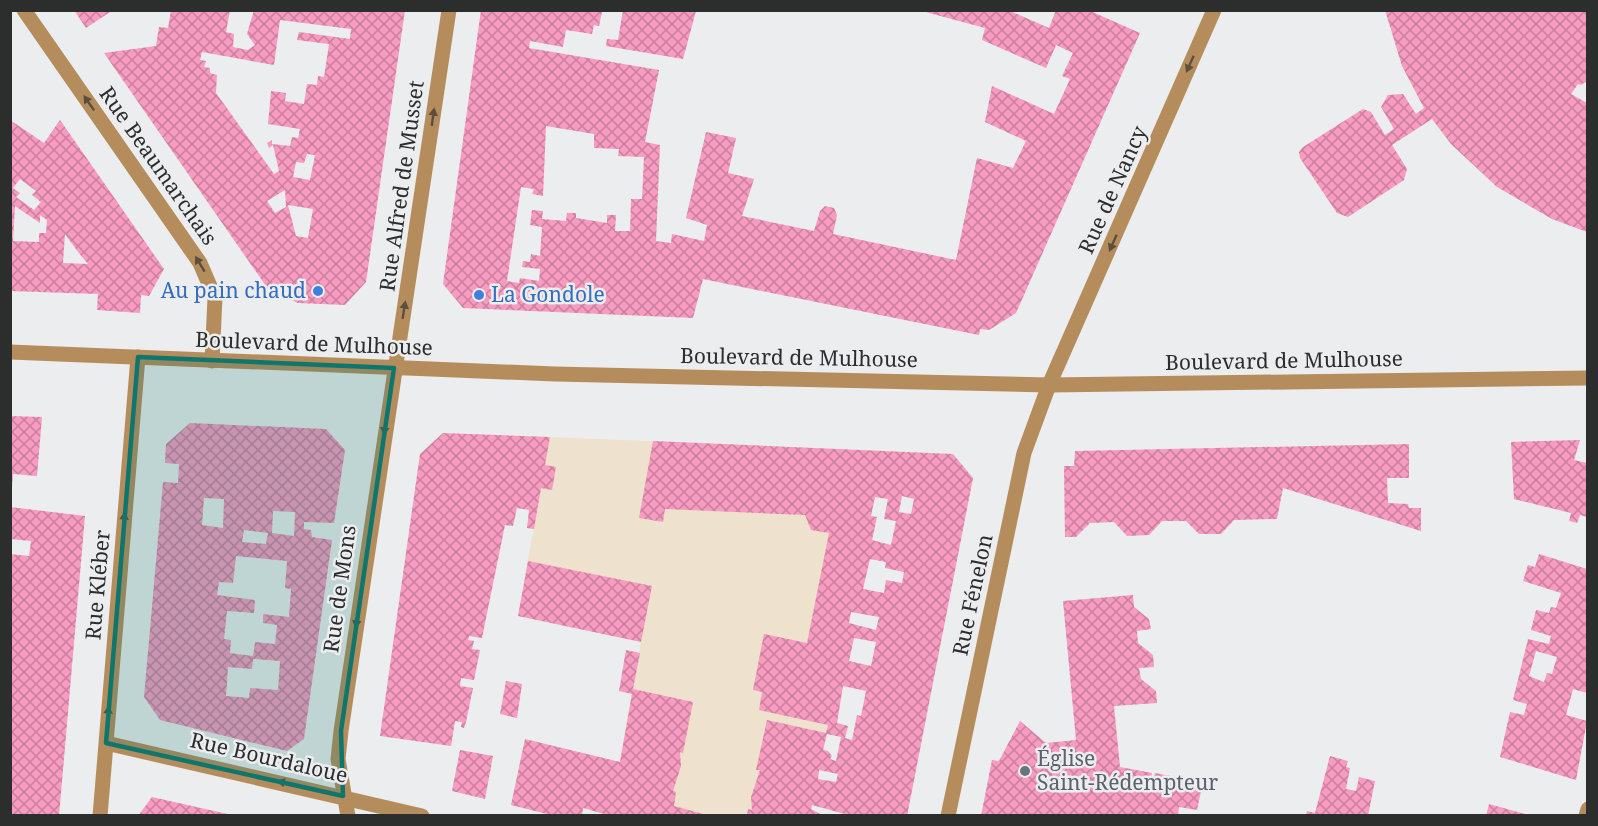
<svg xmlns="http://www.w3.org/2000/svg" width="1598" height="826" font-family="'Noto Serif',serif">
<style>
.education{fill:#eee1cd}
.building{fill:url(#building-cross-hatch);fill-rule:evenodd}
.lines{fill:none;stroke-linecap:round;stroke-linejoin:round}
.minor{stroke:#b58d5c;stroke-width:15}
.tertiary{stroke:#b58d5c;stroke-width:15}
.oneway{fill:#5c4f3d}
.marked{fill:#0f766e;fill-opacity:0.2;stroke:#0f766e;stroke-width:4.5;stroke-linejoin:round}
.shop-dot{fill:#3f7fe0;stroke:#ecedee;stroke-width:2}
.worship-dot{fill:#6b7280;stroke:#ecedee;stroke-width:2}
.labels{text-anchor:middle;stroke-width:5;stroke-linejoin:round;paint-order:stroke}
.street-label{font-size:21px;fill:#2c2d2d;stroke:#ecedee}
.shop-label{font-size:21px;fill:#366cbe;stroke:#ecedee;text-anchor:end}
.worship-label{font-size:21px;fill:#5b616d;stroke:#ecedee;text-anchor:start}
</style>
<defs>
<pattern id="building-cross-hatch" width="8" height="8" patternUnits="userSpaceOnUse" patternTransform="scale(1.5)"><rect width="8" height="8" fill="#f89bc1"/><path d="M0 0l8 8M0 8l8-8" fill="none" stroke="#c97f9d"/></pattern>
</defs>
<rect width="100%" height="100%" fill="#ecedee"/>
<path class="education" d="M550,437L884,451L810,815H610L641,642L518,616Z"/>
<path class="building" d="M74,10H113L86,28Z
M171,10H230L226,32L234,34L233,47L248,50L255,45L247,34L254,10H405L366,282L345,305L298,303L268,289L104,53L156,46L159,27L168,28ZM280,20L351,29L350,39L299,32L297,40L329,44L324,77L318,76L317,85L307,84L304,104L285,101L286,93L271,91L268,124L300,129L298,138L292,137L290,146L272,144V140L267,143L269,148L273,145L279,171L274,174L216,93L217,75L210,73V68L204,67L206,61L200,60L202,52L274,65ZM307,154L315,155L310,180L293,177L296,162L304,163ZM285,190L286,207L275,213L267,201ZM288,205L313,209L308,238L296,236Z
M481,10L602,12L599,26L594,25L592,34L566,30L563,47L530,41L529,48L659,70L645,142L660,145L656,241L671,243L672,234L704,241L707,225L686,218L706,132L736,138L728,173L754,179L742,216L814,231L820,211L825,206L834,208L837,215L833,234L956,260L977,158L1013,168L1026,141L985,122L992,86L1054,114L1070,79L1062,76L1073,53L1056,45L1046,68L982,40L985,28L918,10H1008L1049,28L1056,10H1088L1140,33L1016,313L989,330L980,329L979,335L703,279L693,318L463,308L443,284ZM546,126L594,134V148L619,149L618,156L644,157L642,199H631L630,231H615L616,215H607V223L576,218V213H567L566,221L542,219L543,211L532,210L530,225L542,227L540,256L531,254L530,262L523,261L522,267L540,269L539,281L520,278L519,283L507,281L521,187L534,189L532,194L543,196Z
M623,10L696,11L683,59L606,46L607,39L618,40Z
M1385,10H1587V81L1581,85L1578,84L1571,94L1587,103V232L1552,219L1497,187L1451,144L1432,119L1392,145L1407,169L1404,180L1348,217L1337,213L1300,158L1299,152L1303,147L1363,109L1371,112L1385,135L1394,129L1381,107L1388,95L1403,94L1416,114L1424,108L1402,66Z
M10,120L44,143L60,120L164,269L149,296L141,295L140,313L97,310L98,294L10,291ZM20,179L36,191L32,195L41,202L34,210L16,197L20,193L13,188ZM15,206L40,223V215L47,220L46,233H39V242L13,241ZM65,234L78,252L88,264L63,263Z
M10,416L42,417L37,476L13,474L12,489Z
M190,423L326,429L345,450L334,523L304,522V529L311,530L312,537L332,540L304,739L287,751L160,720L144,697L163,482L178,483L179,464L165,463L166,444ZM204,498L224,499L223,528L202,525ZM273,511L295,512L294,536L272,533ZM244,530L268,533L266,544L242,542ZM236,556L287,561L285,588L291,589L289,617L263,614V623L277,625L275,644L255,642L253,656L230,653L231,640L224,639L227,611L254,613L255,600L217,595L219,582L233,583ZM253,659L280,661L278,690L250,688L249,698L226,696L228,667L252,669Z
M443,433L550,437L545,465L556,467L552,490L541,488L534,529L527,528L529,510L517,508L513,526L505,525L482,638L469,636L468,640L474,641L472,649L480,650L474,680L461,678L460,686L473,688L466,722L464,728L461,727L462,722L455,721L451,746L380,736L420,454Z
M1580,440L1574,460L1587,463V517L1580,515L1577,523L1569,521L1571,513L1514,499L1511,442Z
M653,441L953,454L973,478L907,816H852L812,805L811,809L824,816H747L748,809L752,810L751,797L760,770H756L767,720L826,733L828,725L759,710L762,692L753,690L764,634L807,643L829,533L811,530L805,515L665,509L663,522L639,518ZM902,496L914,499L911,514L899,512ZM875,497L888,499L884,519L896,521L891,545L872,540L877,517L871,516ZM870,559L886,562L885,568L904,572L902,583L886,580L884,593L863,589ZM851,612L879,617L876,630L849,623ZM854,638L876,642L871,666L849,661ZM843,686L866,691L861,716L857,715L852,740L845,738L848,726L837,723ZM827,734L841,737L836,761L830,759L832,756L828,751L823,750ZM819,770L838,774L836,782L818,779Z
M1409,444V478H1387L1388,503L1408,504L1409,508H1421V531L1283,488L1277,519L1234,520L1221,534H1199L1186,521H1162L1149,535L1127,536L1114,522L1090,523L1076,537H1065L1064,466H1074L1075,451Z
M10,507L85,516L59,816H10V554L29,556L31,541L10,539Z
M1539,554L1587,569V693L1573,689L1566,715L1587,721L1576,780L1500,757L1510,712L1524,715L1527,704L1513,700L1528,639L1549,644L1551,636L1531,630L1536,610L1549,613L1551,607L1556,608L1561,593L1523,581L1528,565L1535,567ZM1536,651L1557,657L1552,674L1547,673L1544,682L1529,676Z
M528,561L652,586L641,642L518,616Z
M1133,595L1134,607L1149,619L1151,629L1137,631L1138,643L1153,655L1154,667L1139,668L1141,679L1156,691L1157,703L1114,706L1120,767L1152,773L1151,779L1154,778L1155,773L1203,782L1197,810L1179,807L1178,816H981L992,760L999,761L1020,721L1046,743L1076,740L1063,601Z
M626,650L640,653L633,689L693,702L683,753L680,752L681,766L673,791L676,792L674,806L711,816H611L583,808L582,816H555L511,805L525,739L620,762L632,694L619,691Z
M506,681L522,684L517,718L500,714Z
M460,750L493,756L485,799L452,791Z
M1330,756L1348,761L1346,767L1350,768L1346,789L1356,791L1359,777L1375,781L1368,816H1306L1307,811L1315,813Z
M152,797L232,815V816H138Z
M1489,804L1529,815V816H1486Z"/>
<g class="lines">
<path class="minor" d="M24,10L200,263L215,298L212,361
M106,743L422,816
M100,816L138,357
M348,816L338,759L341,731L449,10
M948,816L1024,453L1049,385L1214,10
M1586,816L1588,809"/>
<path class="tertiary" d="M10,352L555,374L1049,385L1588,378"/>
</g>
<defs><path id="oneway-solid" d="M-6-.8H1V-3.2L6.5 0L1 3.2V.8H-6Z" transform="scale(1.5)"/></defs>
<g class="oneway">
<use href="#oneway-solid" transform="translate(1190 64) rotate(114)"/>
<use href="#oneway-solid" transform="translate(89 103) rotate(-125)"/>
<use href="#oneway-solid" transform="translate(433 117) rotate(-82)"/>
<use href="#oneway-solid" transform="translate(1113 243) rotate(114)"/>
<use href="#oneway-solid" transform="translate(200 264) rotate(-121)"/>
<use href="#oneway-solid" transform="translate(404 310) rotate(-81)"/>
<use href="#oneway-solid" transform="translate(385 426) rotate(98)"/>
<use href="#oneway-solid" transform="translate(124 521) rotate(-85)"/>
<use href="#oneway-solid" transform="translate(357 619) rotate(98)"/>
<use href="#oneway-solid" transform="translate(108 715) rotate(-85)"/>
<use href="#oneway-solid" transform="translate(286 783) rotate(-167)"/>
</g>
<path class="marked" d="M138,357L394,368L341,731L343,796L106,743Z"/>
<g class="shop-dot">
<circle cx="318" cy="291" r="6"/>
<circle cx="479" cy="295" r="6"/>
</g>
<circle class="worship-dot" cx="1025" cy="771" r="6"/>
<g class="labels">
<g class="street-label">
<text transform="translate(158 166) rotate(55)" y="7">Rue Beaumarchais</text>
<text transform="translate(402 186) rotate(-82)" y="7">Rue Alfred de Musset</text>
<text transform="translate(1113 190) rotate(-66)" y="7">Rue de Nancy</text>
<text transform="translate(314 344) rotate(2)" y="7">Boulevard de Mulhouse</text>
<text transform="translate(799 358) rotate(1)" y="7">Boulevard de Mulhouse</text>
<text transform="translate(1284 361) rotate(-1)" y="7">Boulevard de Mulhouse</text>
<text transform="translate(98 585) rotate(-85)" y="7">Rue Kléber</text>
<text transform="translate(340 589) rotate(-82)" y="7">Rue de Mons</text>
<text transform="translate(973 595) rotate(-78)" y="7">Rue Fénelon</text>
<text transform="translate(269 758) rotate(13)" y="7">Rue Bourdaloue</text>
</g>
<g class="shop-label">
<text x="306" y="298">Au pain chaud</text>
<text x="491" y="302" text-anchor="start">La Gondole</text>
</g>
<g class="worship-label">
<text x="1037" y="766">Église<tspan x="1037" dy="24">Saint-Rédempteur</tspan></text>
</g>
</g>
<rect width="1598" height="826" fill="none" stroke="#2c2d2d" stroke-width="24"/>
</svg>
